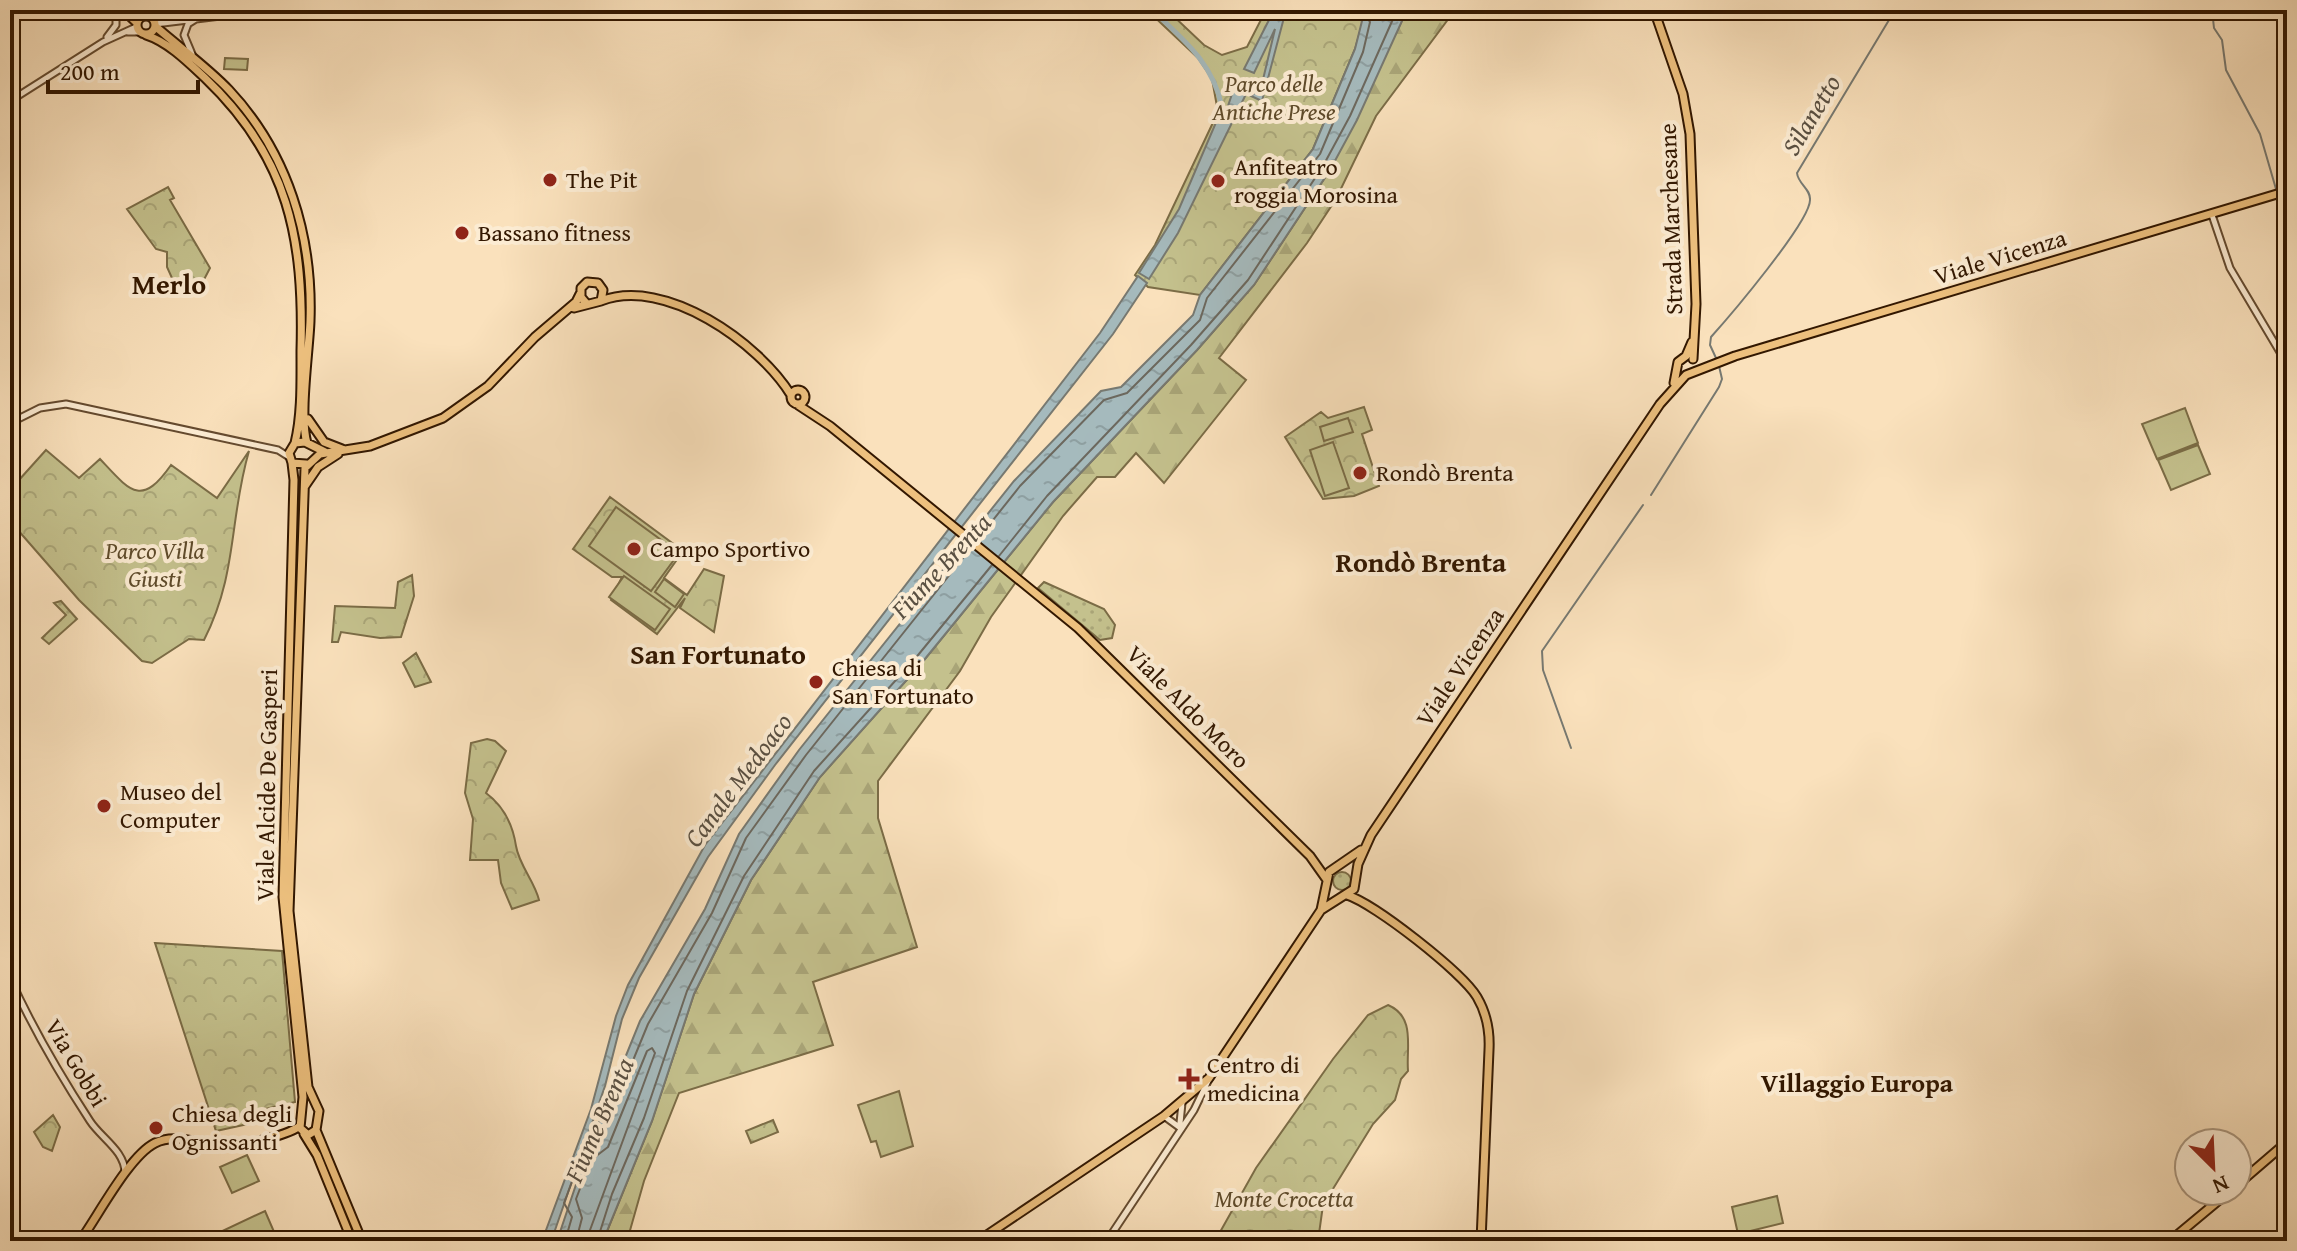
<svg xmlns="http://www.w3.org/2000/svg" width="2297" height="1251" font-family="'Gentium Book Plus',serif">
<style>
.grass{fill:url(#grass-dots);stroke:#7b6c46;stroke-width:2}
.forest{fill:url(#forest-firs);stroke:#7b6c46;stroke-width:2}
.park{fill:url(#park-crowns);stroke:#7b6c46;stroke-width:2}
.garden{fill:#c4c18d;stroke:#7b6c46;stroke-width:2}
.water{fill:url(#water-ripples);stroke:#777971;stroke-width:2}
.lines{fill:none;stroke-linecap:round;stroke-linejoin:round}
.shore{stroke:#6c685e;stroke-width:2}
.stream{stroke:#777971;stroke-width:2}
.canal{stroke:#a5babd;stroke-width:5}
.minor-casing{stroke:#644a2f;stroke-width:9}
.major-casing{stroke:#321700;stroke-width:11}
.minor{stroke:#fcecd3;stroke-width:5}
.major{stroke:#edc07e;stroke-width:7}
.poi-dot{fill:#8f2418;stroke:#fcecd3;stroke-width:3}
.labels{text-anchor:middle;stroke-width:8;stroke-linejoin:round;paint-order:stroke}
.park-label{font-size:24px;font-style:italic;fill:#5e4a2a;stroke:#fcecd3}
.poi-label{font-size:24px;fill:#321700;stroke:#fcecd3;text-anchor:start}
.street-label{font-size:24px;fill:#321700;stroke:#fcecd3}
.water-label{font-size:26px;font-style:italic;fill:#5a5042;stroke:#fcecd3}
.neighbourhood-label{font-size:26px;font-weight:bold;fill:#321700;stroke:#fcecd3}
.quarter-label{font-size:28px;font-weight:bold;fill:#321700;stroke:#fcecd3}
</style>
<defs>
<pattern id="grass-dots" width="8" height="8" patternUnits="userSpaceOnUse" patternTransform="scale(2)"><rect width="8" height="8" fill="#c4c18d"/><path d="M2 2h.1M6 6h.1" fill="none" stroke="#a9a578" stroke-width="1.8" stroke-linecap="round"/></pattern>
<pattern id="forest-firs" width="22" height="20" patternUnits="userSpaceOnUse" patternTransform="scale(2)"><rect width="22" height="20" fill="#c4c18d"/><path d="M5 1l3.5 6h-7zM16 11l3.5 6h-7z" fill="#a9a578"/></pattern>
<pattern id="park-crowns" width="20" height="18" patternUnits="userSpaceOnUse" patternTransform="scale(2)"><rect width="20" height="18" fill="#c4c18d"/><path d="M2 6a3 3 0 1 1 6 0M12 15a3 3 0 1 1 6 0" fill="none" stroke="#a9a578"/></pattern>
<pattern id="water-ripples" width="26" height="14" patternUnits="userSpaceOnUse" patternTransform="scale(2)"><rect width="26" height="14" fill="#a5babd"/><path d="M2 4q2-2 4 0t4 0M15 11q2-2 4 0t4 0" fill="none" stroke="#8e9fa1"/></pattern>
</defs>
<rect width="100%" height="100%" fill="#fae1bc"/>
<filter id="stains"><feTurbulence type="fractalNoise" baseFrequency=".0025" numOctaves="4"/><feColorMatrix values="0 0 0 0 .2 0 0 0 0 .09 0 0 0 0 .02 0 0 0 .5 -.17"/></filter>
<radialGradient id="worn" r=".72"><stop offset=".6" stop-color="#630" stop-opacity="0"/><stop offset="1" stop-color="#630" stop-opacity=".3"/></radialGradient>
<path class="grass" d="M1044,582L1104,609L1115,625L1112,638L1100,640L1038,588Z
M61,601L77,619L49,644L42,638L66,615L54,603Z
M1333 881a9 9 0 1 1 18 0a9 9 0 1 1-18 0Z"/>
<path class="forest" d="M1407,10H1455L1376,116L1336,199L1307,243L1219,358L1246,380L1164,483L1136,453L1115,477H1097L1063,516L991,617L960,671L878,781V818L917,947L813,982L833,1045L679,1093L644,1181L627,1241H603L652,1121L694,994L751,880L820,777L920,665L1053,502L1197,350L1254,285L1330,170Z"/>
<path class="park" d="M1147,10H1167L1204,45L1222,55L1247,47L1266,10H1351L1363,21L1355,49L1313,149L1200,295L1148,287L1135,275L1155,245L1218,112L1212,79L1198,58Z
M168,187L174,198L170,200L210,268L196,295L176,287L167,267V252L156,249L127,209Z
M1364,407L1372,430L1362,434L1379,486L1354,496L1323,499L1285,437L1321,412L1328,418Z
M46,450L79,478L100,459C130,491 141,508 171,465L217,498L249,451C229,519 238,573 204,640L189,639L152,663L142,661L79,600L10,521V490Z
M610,497L683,551L664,578L687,595L704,569L724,576L714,632L680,608L685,598L657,634L611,600L622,577H612L573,549Z
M412,575L414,596L401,637L380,638L341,632L338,642H332L335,606L395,608L398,582Z
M416,653L431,682L415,687L403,663Z
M487,739L495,741L506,751L486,793C505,807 513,826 516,846C519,865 535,882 539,900L512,909L501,883L498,860H470L473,819L465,793L471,743Z
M155,943L282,951L295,1102L261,1110L262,1121L216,1131Z
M1388,1005C1416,1017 1406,1047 1408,1071L1401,1079L1395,1100L1373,1124L1323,1205L1318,1241H1215L1256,1168L1333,1059L1368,1015Z
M53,1115L60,1127L52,1151L43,1147L34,1132Z
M773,1120L778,1132L751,1143L746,1131Z"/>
<path class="garden" d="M225,58L248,59L247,70L224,69Z
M2185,408L2198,443L2157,459L2142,424Z
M1348,418L1353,432L1324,441L1320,427Z
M1333,442L1349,488L1325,496L1310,450Z
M2198,445L2210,474L2171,490L2158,460Z
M616,507L679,553L651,591L589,546Z
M624,576L670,609L655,630L609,597Z
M664,579L684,594L675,607L655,592Z
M899,1091L913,1146L881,1157L876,1141L871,1142L858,1105Z
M247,1155L259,1181L232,1193L220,1167Z
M1777,1196L1783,1223L1738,1234L1732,1207Z
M265,1211L278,1241H219L216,1234Z"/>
<path class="water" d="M1274,10H1286L1262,101L1251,96L1261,88L1275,29L1254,73L1244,69Z
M1351,10H1407L1357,120L1330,170L1254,285L1197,350L1053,502L920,665L820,777L751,880L694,994L652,1121L603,1241H557L588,1149L640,1021L705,909L739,834L799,750L1014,481L1101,391L1121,387L1193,315L1200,295L1313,149L1355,49L1362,21Z
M1237,79L1250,86L1178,233L1149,279L1139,273L1179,209L1220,113L1225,115Z
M1138,276L1147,283L1113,334L775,765L708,857L639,978L622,1019L605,1086L554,1233L551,1241H542L591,1109L616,1016L628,985L705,845L1100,333Z"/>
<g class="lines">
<path class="shore" d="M978,539L1020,486L1104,400L1127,393L1200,320L1207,298L1320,154L1363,52L1370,22L1362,10
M999,556L1047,496L1191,345L1248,280L1323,166L1350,116L1397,10
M565,1241L572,1217L564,1203L584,1150L599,1143L648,1024L712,913L746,838L806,755L971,548
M576,1241L582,1218L576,1199L591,1160L608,1147L647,1051L652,1048L655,1053L586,1241
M597,1241L612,1194L644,1118L687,991L744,876L814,771L914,660L992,565"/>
<path class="stream" d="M2212,10L2214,28L2222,40L2226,70L2260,134L2276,189
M1716,358L1710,345L1711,337C1729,317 1810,222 1810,200C1811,189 1798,184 1797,173L1895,10
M1651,495L1719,387L1722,379L1719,366
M1571,748L1543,670L1542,651L1643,505"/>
<path class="canal" d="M1152,10C1183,39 1214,64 1222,108"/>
<g class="minor-casing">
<path id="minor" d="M155,24L271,10
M128,32H140
M107,37L116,25V10
M192,54L184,35L188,24L196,19
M10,101L103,42L136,27
M2212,215L2230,268L2287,364
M10,423L40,408L66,404L278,450L289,457
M10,978C33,1029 60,1075 90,1121C101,1138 125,1151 125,1173
M1164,1116L1179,1127
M1180,1123L1182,1103
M1107,1241L1194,1110L1209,1079"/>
</g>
<g class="major-casing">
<path id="major" d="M123,10L137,23
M1654,10L1683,94L1690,134L1696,304L1693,359
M137 25a9 9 0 1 1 18 0a9 9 0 1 1-18 0Z
M155,26C180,48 206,66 229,90C288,153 313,236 310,321C309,351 299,417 307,443
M146,35C168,42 188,62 205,78C289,158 304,239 301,351C301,381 302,414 295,443
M601,301C665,276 759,343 791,395
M574,308L601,301L603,290L598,283L587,282L581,288V297L586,303
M1674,383L1678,362L1686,356L1692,342
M791 397a7 7 0 1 1 14 0a7 7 0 1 1-14 0Z
M798,405L830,426L1078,628L1310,856L1327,880
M308,419L324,442L342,449
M292,463L294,480L283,897L303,1097L300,1128L308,1135L316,1130
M306,464L292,463L289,453L295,443L305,442L325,452
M305,486L318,467L338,454
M1347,895C1375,904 1462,972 1477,997C1487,1014 1490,1031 1489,1050L1481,1241
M1321,910L1354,889L1358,864L1371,835L1660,404L1686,375L1735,356L2287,191
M304,1134L317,1155L352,1241
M2237,1185L2287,1142
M80,1241C98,1216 129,1156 155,1143C174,1133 198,1143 216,1146C233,1149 286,1136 300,1126
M362,1241L316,1130L319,1111L308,1087L289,911L305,468L320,454L370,446L443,418L488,386L535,337L576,302L580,294
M978,1241L1164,1116L1209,1078L1321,910L1329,872L1361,850
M2170,1241L2230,1191"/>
</g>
<use href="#minor" class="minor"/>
<use href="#major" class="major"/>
</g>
<g class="poi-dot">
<circle cx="550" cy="180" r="8"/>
<circle cx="1218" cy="181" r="8"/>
<circle cx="462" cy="233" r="8"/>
<circle cx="1360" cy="473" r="8"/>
<circle cx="634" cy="549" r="8"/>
<circle cx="816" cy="682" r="8"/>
<circle cx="104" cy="806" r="8"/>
<path d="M1185 1067h8v8h8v8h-8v8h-8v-8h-8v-8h8z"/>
<circle cx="156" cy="1128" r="8"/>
</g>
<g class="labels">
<g class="park-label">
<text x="1274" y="92">Parco delle<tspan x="1274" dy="28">Antiche Prese</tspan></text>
<text x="155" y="559">Parco Villa<tspan x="155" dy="28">Giusti</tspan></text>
<text x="1284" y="1207">Monte Crocetta</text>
</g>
<g class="poi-label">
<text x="1234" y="175">Anfiteatro<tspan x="1234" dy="28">roggia Morosina</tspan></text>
<text x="566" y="188">The Pit</text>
<text x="478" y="241">Bassano fitness</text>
<text x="1376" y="481">Rondò Brenta</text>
<text x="650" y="557">Campo Sportivo</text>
<text x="832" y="676">Chiesa di<tspan x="832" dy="28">San Fortunato</tspan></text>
<text x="120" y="800">Museo del<tspan x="120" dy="28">Computer</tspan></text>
<text x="1207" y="1073">Centro di<tspan x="1207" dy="28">medicina</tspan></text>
<text x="172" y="1122">Chiesa degli<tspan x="172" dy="28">Ognissanti</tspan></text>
</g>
<g class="street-label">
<text transform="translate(1671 219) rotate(-92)" y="8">Strada Marchesane</text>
<text transform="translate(2000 257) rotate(-17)" y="8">Viale Vicenza</text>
<text transform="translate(1460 667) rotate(-56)" y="8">Viale Vicenza</text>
<text transform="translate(1188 707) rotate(45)" y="8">Viale Aldo Moro</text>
<text transform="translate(267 785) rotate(-89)" y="8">Viale Alcide De Gasperi</text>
<text transform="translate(76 1063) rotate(59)" y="8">Via Gobbi</text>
</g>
<g class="water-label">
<text transform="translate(1811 115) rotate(-59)" y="9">Silanetto</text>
<text transform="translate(941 566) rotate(-47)" y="9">Fiume Brenta</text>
<text transform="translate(738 780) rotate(-53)" y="9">Canale Medoaco</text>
<text transform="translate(599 1120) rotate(-66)" y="9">Fiume Brenta</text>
</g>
<g class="neighbourhood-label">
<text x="1857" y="1092">Villaggio Europa</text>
</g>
<g class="quarter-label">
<text x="169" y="294">Merlo</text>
<text x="1421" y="572">Rondò Brenta</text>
<text x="718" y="664">San Fortunato</text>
</g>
</g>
<rect width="2297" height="1251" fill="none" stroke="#fae1bc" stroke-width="40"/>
<rect x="12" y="12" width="2273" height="1227" fill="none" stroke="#321700" stroke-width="4"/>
<rect x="20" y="20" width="2257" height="1211" fill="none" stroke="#321700" stroke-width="2"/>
<g transform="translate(2213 1167) rotate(156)"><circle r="38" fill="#fcecd3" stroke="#ab977f" stroke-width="2"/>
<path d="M0-6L14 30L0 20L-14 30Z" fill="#8f2418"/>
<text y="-12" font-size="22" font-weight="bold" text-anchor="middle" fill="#321700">N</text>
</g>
<path d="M48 80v12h150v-12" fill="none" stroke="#321700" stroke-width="4"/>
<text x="60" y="80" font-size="24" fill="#321700" stroke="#fcecd3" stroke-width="6" paint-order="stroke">200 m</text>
<rect width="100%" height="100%" filter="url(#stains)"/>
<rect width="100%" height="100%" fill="url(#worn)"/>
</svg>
